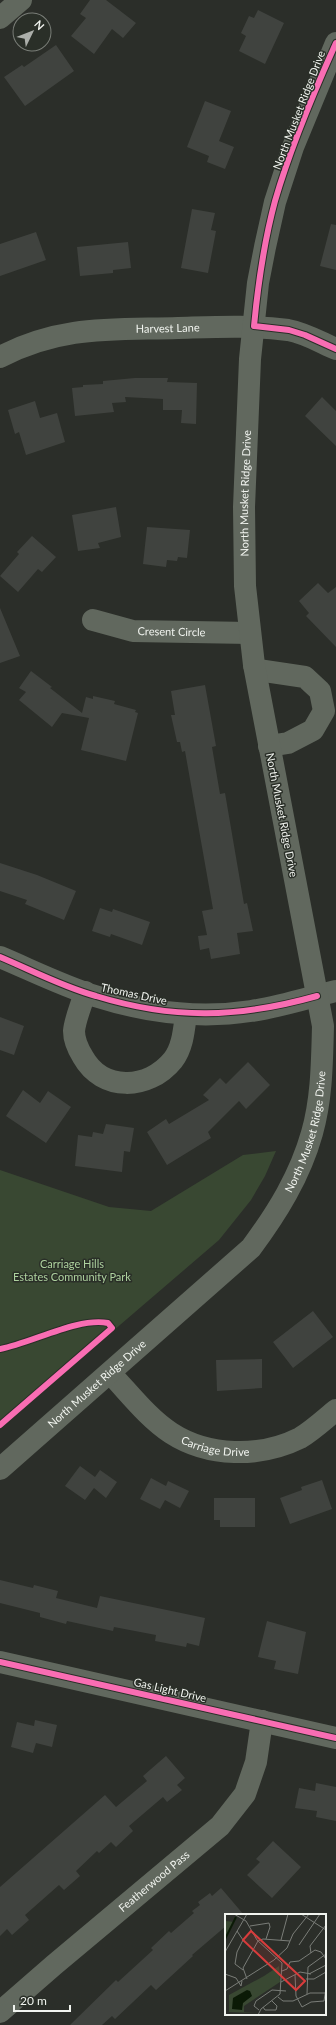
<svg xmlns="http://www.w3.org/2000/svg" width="336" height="2025" font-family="Lato,sans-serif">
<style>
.green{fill:#394832}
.building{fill:#40433f}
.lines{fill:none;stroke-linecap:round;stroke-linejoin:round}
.minor{stroke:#61685e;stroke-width:22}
.cycleway-casing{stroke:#2a2f28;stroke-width:8}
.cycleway{stroke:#f96db3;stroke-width:6}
.labels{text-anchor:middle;stroke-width:3;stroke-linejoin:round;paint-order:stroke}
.street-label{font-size:11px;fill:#f1f4ef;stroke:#2a2f28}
.park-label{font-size:11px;fill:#add19e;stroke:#2a2f28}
.inset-river{fill:none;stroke:#0b1a06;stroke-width:2}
.inset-road{fill:none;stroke:#7a7d78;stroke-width:1}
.view{fill:#d93c3c;fill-opacity:0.15;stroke:#d93c3c;stroke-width:2}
.inset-edge{fill:none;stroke:#f1f4ef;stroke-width:2}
</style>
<rect width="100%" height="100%" fill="#2b2e29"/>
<path class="green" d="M276,1151L265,1176L251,1200L219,1240L0,1428V1170L109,1207L151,1211L243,1155Z"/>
<path class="building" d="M90,0H106L136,23L123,38L112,29L94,54L71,36L86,18L80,14Z
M258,10L284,23L265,64L239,51L246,36L241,33L249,16L254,18Z
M56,45L74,71L25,106L4,77L22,65L24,67Z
M205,101L231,111L219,141L234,147L225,169L207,162L209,156L187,147Z
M192,209L215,213L211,230L216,231L208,273L181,268Z
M331,224L336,225V270L320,266Z
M36,232L46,260L0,276V244Z
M128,242L131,268L113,270V273L80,276L77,247Z
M135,378H168L167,382L197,383L196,424L181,423L182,410H163V399L125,397L126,402L112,403L114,412L75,416L72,388L83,387V385L103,384V381Z
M322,397L336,411V446L305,416Z
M35,401L40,418L57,413L65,442L26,455L19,432L15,434L8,410Z
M116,507L121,537L98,543L100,548L78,551L72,515Z
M147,527L190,530L187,558L178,557L177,561L167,560L166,567L143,564Z
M32,536L56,557L42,572L38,569L18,592L0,576L19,554L17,552Z
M318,583L328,593L336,587V647L306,616L309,613L299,601Z
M0,608L20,656L0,663Z
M31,671L52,687L50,688L82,713L86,697L93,699V696L115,701L114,704L136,710L135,712L138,713L126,761L81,750L89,718L62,713L52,727L19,700L26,692L19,688Z
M205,685L216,746L212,747L220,794L225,793L244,904L247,903L253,931L237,933L240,954L211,959L209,948L200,950L198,936L207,935L202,911L213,909L185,751L182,752L180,742H177L171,715H175L171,691Z
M0,863L37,875L76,891L64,920L25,904L27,900L0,891Z
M100,908L112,912L113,909L150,922L142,945L111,934L110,937L92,931Z
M0,1017L24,1026L14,1055L0,1050Z
M248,1062L270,1085L246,1109L239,1101L208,1132L211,1138L167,1165L147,1132L166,1119L169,1124L209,1100L203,1095L220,1078L226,1084Z
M23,1090L40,1103L48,1091L71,1107L46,1143L6,1116Z
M106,1124L134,1128L130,1152L124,1151L122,1172L75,1166L78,1135L92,1137L93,1132L103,1134Z
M313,1311L333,1337L293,1368L273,1342Z
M262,1359V1388L217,1391L216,1360Z
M80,1466L95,1477L100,1470L117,1482L106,1498L94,1488L85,1500L65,1486Z
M151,1478L166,1486L168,1481L189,1491L180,1508L165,1500L160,1509L140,1499Z
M322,1480L332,1509L290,1524L280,1498L302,1490L301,1487Z
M214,1498H255V1527H220V1520H214Z
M0,1580L33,1588L34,1585L58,1591L56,1598L97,1608L100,1596L205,1618L199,1646L187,1643L186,1647L155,1641L156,1635L114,1627L113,1631L67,1621L66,1624L40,1617V1613L0,1603Z
M267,1621L306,1632L298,1674L274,1669L276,1661L258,1657Z
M35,1720L57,1725L52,1747L36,1743L33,1753L11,1747L17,1722L34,1726Z
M166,1756L185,1778L177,1785L182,1790L167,1802L163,1797L129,1826L133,1831L116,1847L111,1842L99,1853L97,1851L76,1871L80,1876L64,1890L59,1885L25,1915L29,1920L12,1935L7,1929L0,1936V1887L105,1795L116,1807L147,1781L143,1776Z
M316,1783L336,1787V1821L316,1817L317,1811L295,1808L299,1788L315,1791Z
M273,1841L301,1867L272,1898L247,1875L260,1862L256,1859Z
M221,1888L244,1915H226V1926L192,1955L193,1956L156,1990L151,1985L115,2019L112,2016L102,2025H70L116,1980L118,1982L153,1950L151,1948L169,1931L171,1933L194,1913L192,1911L200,1905L198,1902L210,1893L212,1896Z"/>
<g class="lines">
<g class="minor">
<path d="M0,18L21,0"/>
<path id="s1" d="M0,357C62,325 112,330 178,328C215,327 251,325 288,330C305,333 320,342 336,349"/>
<path id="s2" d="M93,620L133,631L250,633"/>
<path d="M254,665L258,670L305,677L320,691L324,711L313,730L288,743L269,746"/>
<path d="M0,957C31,970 63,986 95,996C145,1012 199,1019 251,1011C280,1007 307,998 336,991"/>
<path d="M85,992C82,1004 75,1019 74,1031C74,1040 78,1049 83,1057C102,1091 148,1091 173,1060C183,1047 184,1029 186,1014"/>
<path id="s3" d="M110,1373C129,1393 148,1418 171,1433C208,1457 260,1458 300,1438C312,1431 325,1419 336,1410"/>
<path id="s4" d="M0,1469L251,1248C277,1213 300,1176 312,1133C322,1098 322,1061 323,1026L254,665L245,586L244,507L250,359L258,283L265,247L275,202L293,147L336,43"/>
<path d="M0,1662L336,1738"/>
<path id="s5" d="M0,2012L54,1965L220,1826L245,1794L256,1762L262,1721"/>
</g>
<g class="cycleway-casing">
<path id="cycleway" d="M336,43C313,94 291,146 275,201C264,242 258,284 254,326L289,330L305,335L336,349
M0,957C31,970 63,987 96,996C174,1020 239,1018 317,996
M0,1349C32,1343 78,1317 108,1323L112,1328L0,1425
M0,1662L336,1738"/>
</g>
<use href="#cycleway" class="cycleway"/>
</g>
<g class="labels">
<g class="street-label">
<text transform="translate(299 110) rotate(-69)" y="4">North Musket Ridge Drive</text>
<text dy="4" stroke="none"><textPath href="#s1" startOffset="172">Harvest Lane</textPath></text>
<text dy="4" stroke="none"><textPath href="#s4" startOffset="1113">North Musket Ridge Drive</textPath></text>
<text dy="4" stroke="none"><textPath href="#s2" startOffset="80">Cresent Circle</textPath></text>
<text transform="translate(282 815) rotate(79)" y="4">North Musket Ridge Drive</text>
<text transform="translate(134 994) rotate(12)" y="4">Thomas Drive</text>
<text dy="4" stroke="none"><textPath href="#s4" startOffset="465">North Musket Ridge Drive</textPath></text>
<text dy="4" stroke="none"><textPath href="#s4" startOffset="129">North Musket Ridge Drive</textPath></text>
<text dy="4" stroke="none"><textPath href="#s3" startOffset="133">Carriage Drive</textPath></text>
<text transform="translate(170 1690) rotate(13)" y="4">Gas Light Drive</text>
<text dy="4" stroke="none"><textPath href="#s5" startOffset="202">Featherwood Pass</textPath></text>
</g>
<g class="park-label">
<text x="72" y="1268">Carriage Hills<tspan x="72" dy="13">Estates Community Park</tspan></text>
</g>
</g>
<g transform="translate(225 1914)">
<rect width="101" height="101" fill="#2b2e29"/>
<path d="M1,7L9,8L0,25V10ZM54,48L55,68L19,92V98L32,99L4,98V81L39,62L54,52Z" fill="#394832"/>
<path d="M22,76L25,77L27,82L18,89L17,96L7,95L8,84Z" fill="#0b1a06"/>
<path class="inset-river" d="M0,25L11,3"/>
<path class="inset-road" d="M9,0L21,7L32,26L57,49L55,80L36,95L33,101M76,0L101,16M25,12L44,9L45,13L41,25M12,17L18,26L12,38L10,50L18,56M56,26L63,0M74,31L95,0M0,38L22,0M86,39L85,32L101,11M57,57L62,55L65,48L74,47L90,36L96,38L101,45M0,60L11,64L16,72L17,67M84,60L101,51M70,61L71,82L77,93L86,88L99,87L101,74M22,65L18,54L33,27L38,25L65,27M81,65H89L101,58M56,68L75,58L86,60M0,77L49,46L62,34L68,20L84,0M82,80L83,53L101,40M53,83L58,87H68L85,79H100M38,93L40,96H51L52,92L47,87M34,96L29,92L31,87L47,76L61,77"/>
<path class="view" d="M26,17L80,67L71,76L18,26Z"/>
<rect width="101" height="101" class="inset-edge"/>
</g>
<g transform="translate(32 32) rotate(47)"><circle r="19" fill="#2a2f28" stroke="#7a7e78"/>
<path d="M0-3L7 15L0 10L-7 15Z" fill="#acafaa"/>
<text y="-6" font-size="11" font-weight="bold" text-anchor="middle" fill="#f1f4ef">N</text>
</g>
<path d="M14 2005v6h56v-6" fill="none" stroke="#f1f4ef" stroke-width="2"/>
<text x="20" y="2005" font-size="12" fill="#f1f4ef" stroke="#2a2f28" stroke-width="3" paint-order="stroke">20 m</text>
</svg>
